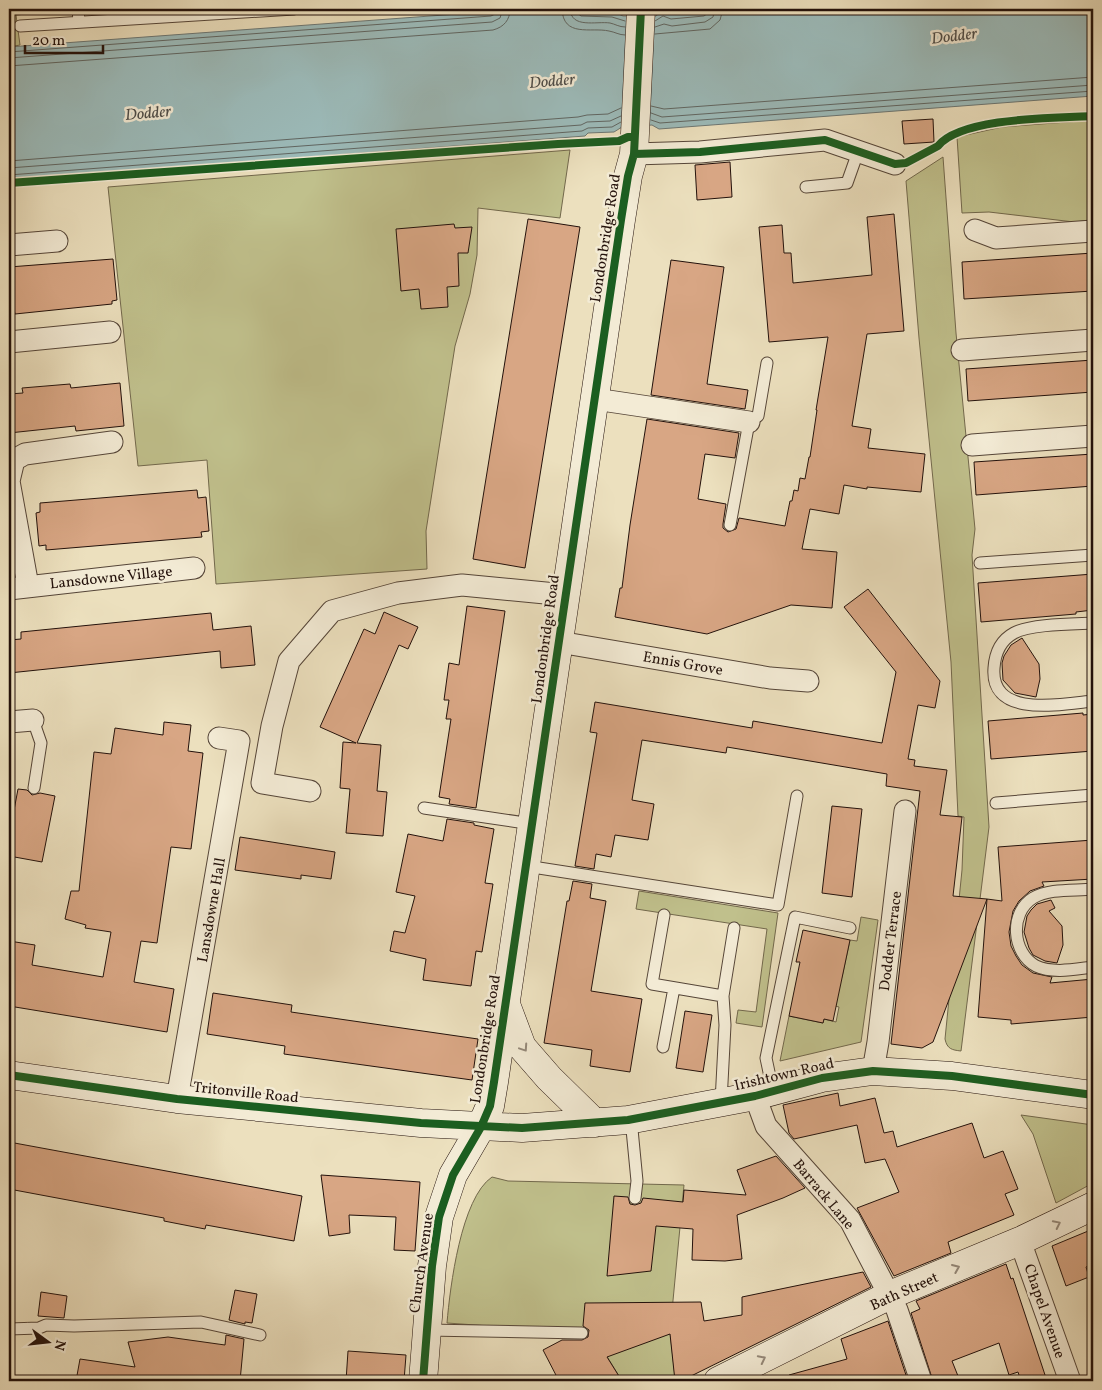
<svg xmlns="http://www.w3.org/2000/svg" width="1102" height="1390" font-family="Vollkorn,serif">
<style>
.green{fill:#c0c08c;stroke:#72684c}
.water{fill:#9cbbba;stroke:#6c7774}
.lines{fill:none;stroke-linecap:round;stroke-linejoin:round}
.shore{stroke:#606662;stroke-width:1}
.building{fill:#d8a684;stroke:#23110b}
.lane-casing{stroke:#554538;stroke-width:13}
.street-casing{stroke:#554538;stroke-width:23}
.secondary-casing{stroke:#23110b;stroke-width:29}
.lane{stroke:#f3ebd5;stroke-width:11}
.street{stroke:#f3ebd5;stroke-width:21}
.secondary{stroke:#f3ebd5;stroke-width:28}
.cycleway-casing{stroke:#f3ebd5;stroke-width:11}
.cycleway{stroke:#1b5e20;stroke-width:8}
.oneway{stroke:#95897a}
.labels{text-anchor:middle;stroke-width:5;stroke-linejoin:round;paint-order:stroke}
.street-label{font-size:15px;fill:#23110b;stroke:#f3ebd5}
.water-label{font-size:16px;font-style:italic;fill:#4d4c48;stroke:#f3ebd5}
</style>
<rect width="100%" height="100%" fill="#ece0be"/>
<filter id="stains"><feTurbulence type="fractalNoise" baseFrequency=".004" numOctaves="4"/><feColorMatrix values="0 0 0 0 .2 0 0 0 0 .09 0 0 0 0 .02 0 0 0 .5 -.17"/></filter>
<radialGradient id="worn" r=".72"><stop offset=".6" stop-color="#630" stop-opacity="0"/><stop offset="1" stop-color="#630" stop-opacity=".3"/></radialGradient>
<path class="green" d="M9,9H80L16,15L20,45L9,47Z
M1093,120V220L1074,222L989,212L962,213L957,137L1002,127Z
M570,150L560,218L478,208L477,255L470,294L455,346L426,531L427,569L216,584L207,460L138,466L108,187Z
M943,157L956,333L975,529L972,555L989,827L961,1051C952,1050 947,1049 945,1039L962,870L964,817L958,816L951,662L919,338L906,181Z
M639,891L778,913L762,1027L736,1023L738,1010L756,1012L767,929L636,909Z
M861,917L878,920L861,1042L780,1061L789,1016L823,1023L824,1019L836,1022L839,1007L827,1004L842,977L850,940L857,941Z
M1021,1115L1093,1125V1183L1056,1203L1033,1134Z
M492,1177L508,1181L684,1185L670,1332L675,1376L669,1381H622L597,1340L589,1339L583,1330L490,1326L447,1323C450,1287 461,1198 492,1177Z"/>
<path class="water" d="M728,9H1093V96L659,129L652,125L622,127L614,132L588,133L585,136L9,180V47L512,10L614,12L623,16H656L663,10L671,14Z"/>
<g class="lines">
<path class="shore" d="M562,9C563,38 591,27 609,31C615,32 619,35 625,35
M570,9C571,29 596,21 610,23C615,24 619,27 625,27
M576,9L577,13L581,16L612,17L625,21
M655,21L663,16L671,19L704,16L708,13L709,9
M655,27L664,24L672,26L705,22L713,17L715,9
M655,34L710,29L720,20L723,9
M9,52L491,16L495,14L496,9
M9,58L492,22L500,18L503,9
M9,66L493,30C504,27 510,20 510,9
M651,106L664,109L1093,77
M651,113L662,117L1093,85
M651,120L660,123L1093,91
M9,161L578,117L587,115L608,114L621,108
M9,168L581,125L587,122L610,121L621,116
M9,175L582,131L588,128L612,127L621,122"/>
</g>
<path class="building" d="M933,119L934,142L904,144L902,121Z
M730,162L732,197L697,200L695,165Z
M894,214L904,331L867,334L852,426L871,429L868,448L925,454L921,492L867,487V489L844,485L839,514L810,509L802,549L837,552L832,608L791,605L707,634L615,617L620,588H622L630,525L647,419L739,433L735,458L705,454L698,499L726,504L723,524V528L728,532L736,529L739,518L785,526L790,501H792L794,490L798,491L800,478L805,479L809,457H810L817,410H816L828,337L769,342L759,227L782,225L784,253H791L793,283L872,275L867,217Z
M528,219L580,227L525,568L473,559Z
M454,224L455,228L472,227L468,253H458L459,286L447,287L448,307L421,309L419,289L401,291L396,229Z
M1093,253V291L964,299L962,262Z
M113,259L117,300L112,301V304L15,314L14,309L9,310V267Z
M671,260L724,267L707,384L748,390L745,409L651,395Z
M1093,360V392L968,401L966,369Z
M120,383L124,426L76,431L75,426L9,433V394L23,393L22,388L70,384L71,388Z
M1093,454V486L976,495L974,462Z
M197,490L198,498L206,497L209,531L201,532L202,537L46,550V545L39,546L36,513L40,512V503Z
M1093,574V610L1076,612V614L981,622L978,583Z
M868,589L940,681L935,708L918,705L908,759L915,760L914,766L947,770L940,815L962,817L953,896L987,899L933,1042L922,1048L891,1044L920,791L886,786L887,774L727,747L726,753L642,740L632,800L654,804L648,840L615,835L611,857L596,854L594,869L575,866L597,733L590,732L595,702L752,728L753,721L882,743L896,672L844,607Z
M467,606L505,611L476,808L449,804L450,799L439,797L451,719H446L449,700H444L449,663L459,665Z
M384,612L418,627L408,649L399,645L357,743L381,745L377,791L387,792L383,836L346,833L350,789L340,788L343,742L356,743L320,727L364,629L375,634Z
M211,613L213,630L251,626L255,665L221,668L220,651L9,673V640L21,639V632Z
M1022,638L1039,664L1040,679L1036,697L1015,693L1003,680L1002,663L1004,656L1011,645Z
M1083,713V715L1093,714V751L991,759L988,721Z
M164,722L191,725L188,751L203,753L191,849L171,847L157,943L141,941L134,982L174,989L167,1032L9,1006V941L35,945L32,965L103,977L111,932L85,928L86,925L65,919L71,891H79L94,752L111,754L115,728L163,735Z
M18,789L27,790L32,795L40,793L55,796L42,862L9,856V837Z
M832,806L862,809L852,897L822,893Z
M447,819L474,823V825L494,829L485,883L493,884L482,952L476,951L471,986L423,980L426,959L390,951L394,931L405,933L415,896L396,892L408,834L443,841Z
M240,837L335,852L331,879L301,875V879L235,870Z
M1093,840V879L1042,882L1044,886L1030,891L1019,901L1013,911L1009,932L1011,946L1016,956L1022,965L1033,973L1052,977L1050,983L1093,979V1017L1011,1024V1020L978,1017L987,899L1002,901L998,847Z
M573,881L592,884L590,898L606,901L591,991L642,999L630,1072L590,1066L592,1050L544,1043L567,901H569Z
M1051,900L1055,908L1049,911L1062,926L1063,945L1057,963L1045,961L1033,955L1029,948L1024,932L1027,916L1031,910L1037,904Z
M803,930L850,940L833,1021L824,1019L823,1023L789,1016L800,962H796Z
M213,993L292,1005L291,1012L478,1039L472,1080L284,1054L285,1046L207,1034Z
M685,1011L712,1015L703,1072L676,1068Z
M838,1093L840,1106L875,1098L884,1133L893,1131L897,1147L972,1123L984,1158L1003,1151L1018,1189L1005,1194L1014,1215L948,1242L951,1253L894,1276L857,1208L899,1192L885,1159L865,1163L857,1125L794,1139L789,1133L783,1105Z
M9,1142L302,1196L294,1241L206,1225L205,1229L164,1221V1218L9,1189Z
M776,1156L805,1188L783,1198L737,1215L742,1259L725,1261L692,1260L693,1229L656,1226L651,1271L607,1276L614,1196L628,1197L630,1204L635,1205L641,1203L643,1198L683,1202L684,1190L746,1195L737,1170Z
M321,1175L420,1182L415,1251L394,1250L396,1217L349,1215L350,1233L329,1236Z
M1093,1229V1263L1086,1267L1089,1277L1066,1286L1052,1246Z
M1006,1264L1011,1279L1013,1278L1047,1381H1021L1018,1372L1009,1375L999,1343L952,1361L960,1381H933L911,1313L920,1309L916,1301Z
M863,1272L871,1287L681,1381H675L670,1334L607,1357L622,1381H559L543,1350L562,1340H582L588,1337L589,1330L583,1326L585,1303L701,1302L704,1321L742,1315V1297Z
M235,1290L257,1294L252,1323L245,1322V1324L229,1320Z
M41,1292L67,1296L64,1318L38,1316Z
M888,1321L908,1381H790L789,1375L847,1359L841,1339Z
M226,1335L244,1339L240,1381H186V1380L148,1377L147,1381H76L80,1359L135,1367L128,1342L168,1337L225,1345Z
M348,1351L406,1355L404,1381H346Z"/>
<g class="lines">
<g class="lane-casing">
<path id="lane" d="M78,9L79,22
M20,26L294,9
M806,187L847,183L858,152
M730,525L749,422L758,416L767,363
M980,563L1093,555
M1093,623C1073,624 1030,624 1014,633C1001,640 995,653 994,668C990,719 1063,704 1093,701
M33,720L41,743L34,788
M996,803L1093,795
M424,808L532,824
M526,866L778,905L797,796
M1093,889C1075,891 1050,888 1033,898C1009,913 1012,953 1036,966C1053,974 1076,969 1093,967
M664,915L652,984L723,996
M663,1047L674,988
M773,1091L766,1058L795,917L850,928
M721,1102L725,1025L723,996L734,928
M631,1119L637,1181L635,1198
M9,1329L39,1328L46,1325L74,1326L201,1322L260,1335
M427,1330L582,1333"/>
</g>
<g class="street-casing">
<path id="street" d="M634,154L700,152L825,140L895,164
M975,230L996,238L1093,231
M9,245L57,241
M9,342L110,332
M962,350L1093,340
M595,399L749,422
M972,445L1093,436
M9,481L14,460L25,454L112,442
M9,481L28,586
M9,589L194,568
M559,642L770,678L808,681
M9,722L33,720
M310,791L262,783L272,726L289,661L332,611L398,593L462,585L566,595
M873,1071L878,1042L905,811
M755,1096L766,1126L850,1220L897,1310L921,1381
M177,1099L239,741L219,738
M1020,1241L1070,1381"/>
</g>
<g class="secondary-casing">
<path id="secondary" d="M507,1007L522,1047L549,1078L595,1123
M9,1075L177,1099L421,1123L522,1128L628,1120L755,1096L822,1078L873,1071L952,1076L1093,1095
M423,1381L432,1266L439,1217L453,1175L481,1127L490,1106L494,1082L621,220L628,176L634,154L641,9
M718,1381L890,1295L1020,1241L1093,1206"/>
</g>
<use href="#lane" class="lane"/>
<use href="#street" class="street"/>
<use href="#secondary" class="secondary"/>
<g class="cycleway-casing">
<path id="cycleway" d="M634,154L700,152L825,140L895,164L906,163L938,146C961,117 1057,118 1093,116
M9,183L558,144L619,141L628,137H634
M9,1075L177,1099L421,1123L522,1128L628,1120L755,1096L822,1078L873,1071L952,1076L1093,1095
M423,1381L432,1266L439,1217L453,1175L481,1127L490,1106L494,1082L621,220L628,176L634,154L641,9"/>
</g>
<use href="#cycleway" class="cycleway"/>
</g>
<defs><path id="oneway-chevron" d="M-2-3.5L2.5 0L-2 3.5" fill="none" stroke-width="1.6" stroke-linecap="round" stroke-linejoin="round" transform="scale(1.25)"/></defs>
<g class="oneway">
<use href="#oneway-chevron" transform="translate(524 1048) rotate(56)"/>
<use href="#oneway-chevron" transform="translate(1057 1224) rotate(-26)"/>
<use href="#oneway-chevron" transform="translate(956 1268) rotate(-23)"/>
<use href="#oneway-chevron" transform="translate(762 1359) rotate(-27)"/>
</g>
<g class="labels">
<g class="street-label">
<text transform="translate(605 238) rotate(-81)" y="5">Londonbridge Road</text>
<text transform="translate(111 577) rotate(-6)" y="5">Lansdowne Village</text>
<text transform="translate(545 639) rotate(-82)" y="5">Londonbridge Road</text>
<text transform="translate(683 663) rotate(10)" y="5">Ennis Grove</text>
<text transform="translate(211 910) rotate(-80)" y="5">Lansdowne Hall</text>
<text transform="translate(890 941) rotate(-83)" y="5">Dodder Terrace</text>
<text transform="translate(485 1039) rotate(-81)" y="5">Londonbridge Road</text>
<text transform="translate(784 1074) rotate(-13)" y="5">Irishtown Road</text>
<text transform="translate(246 1092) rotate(6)" y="5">Tritonville Road</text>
<text transform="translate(824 1194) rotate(50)" y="5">Barrack Lane</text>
<text transform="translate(421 1263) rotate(-82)" y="5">Church Avenue</text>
<text transform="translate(904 1291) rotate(-24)" y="5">Bath Street</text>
<text transform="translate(1045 1311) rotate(71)" y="5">Chapel Avenue</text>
</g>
<g class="water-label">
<text transform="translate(954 35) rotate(-7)" y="6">Dodder</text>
<text transform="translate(552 80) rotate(-5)" y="6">Dodder</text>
<text transform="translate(148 112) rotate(-5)" y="6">Dodder</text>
</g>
</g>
<rect width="1102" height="1390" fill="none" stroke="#ece0be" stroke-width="30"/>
<rect x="10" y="10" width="1082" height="1370" fill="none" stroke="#23110b" stroke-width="2.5"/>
<rect x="15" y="15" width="1072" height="1360" fill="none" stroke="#23110b"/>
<g transform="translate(48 1342) rotate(105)" stroke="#f3ebd5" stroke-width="4" paint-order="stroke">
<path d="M0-4L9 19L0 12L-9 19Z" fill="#23110b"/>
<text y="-8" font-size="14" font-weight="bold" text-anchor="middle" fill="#23110b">N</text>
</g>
<path d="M25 45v8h78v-8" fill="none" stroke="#23110b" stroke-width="2.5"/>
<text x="32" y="45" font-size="15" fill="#23110b" stroke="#f3ebd5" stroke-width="4" paint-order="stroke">20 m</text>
<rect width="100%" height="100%" filter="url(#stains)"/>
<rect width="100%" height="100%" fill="url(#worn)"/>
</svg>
